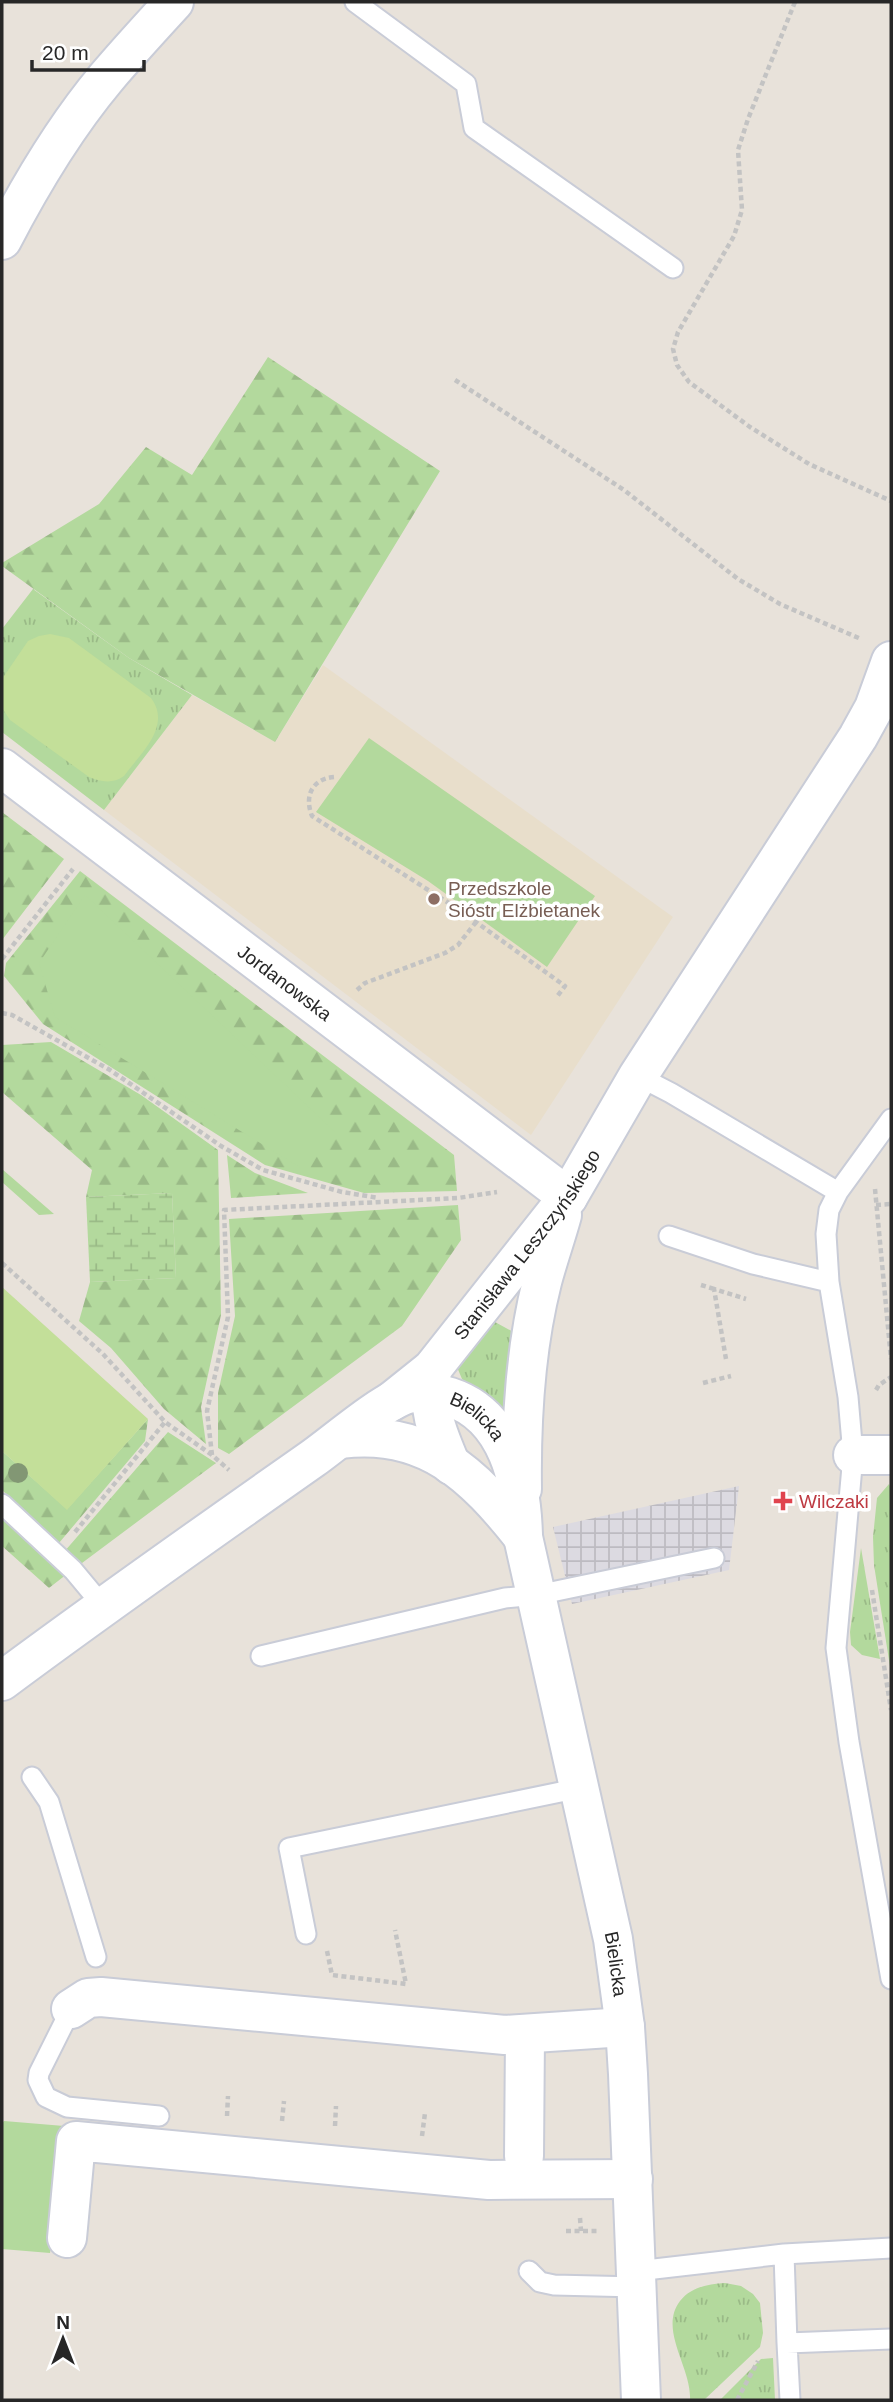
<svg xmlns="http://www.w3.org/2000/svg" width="893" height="2402" font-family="Helvetica,sans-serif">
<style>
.industrial{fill:url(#industrial-grid)}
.education{fill:#e8decb}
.grass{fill:url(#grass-tufts)}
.forest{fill:url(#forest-firs)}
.wetland{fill:url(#wetland-marsh)}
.park{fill:#b3d99d}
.pitch{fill:#c3df99}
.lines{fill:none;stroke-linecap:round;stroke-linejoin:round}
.service-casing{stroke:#c9ccd7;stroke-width:23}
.minor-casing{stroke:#c9ccd7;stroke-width:42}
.tertiary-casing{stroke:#c9ccd7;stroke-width:42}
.path{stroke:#c3c3c3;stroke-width:4.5;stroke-dasharray:5 3.5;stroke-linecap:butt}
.service{stroke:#fff;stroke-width:19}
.minor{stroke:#fff;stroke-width:38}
.tertiary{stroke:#fff;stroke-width:38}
.tree{fill:#829774}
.education-dot{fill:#8d6e63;stroke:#fff;stroke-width:2.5}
.health-dot{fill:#e0444e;stroke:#fff;stroke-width:2.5}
.labels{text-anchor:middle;stroke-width:7;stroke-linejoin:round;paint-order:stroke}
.education-label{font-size:19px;fill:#785e54;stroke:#fff;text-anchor:start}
.street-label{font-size:19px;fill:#272727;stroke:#fff}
.health-label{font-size:19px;fill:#be3a42;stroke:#fff;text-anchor:start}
</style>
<defs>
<pattern id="industrial-grid" width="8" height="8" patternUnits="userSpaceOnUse" patternTransform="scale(1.75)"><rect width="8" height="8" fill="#dcdae1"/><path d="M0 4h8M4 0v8" fill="none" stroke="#bdbbc1"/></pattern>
<pattern id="grass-tufts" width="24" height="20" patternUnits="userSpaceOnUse" patternTransform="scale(1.75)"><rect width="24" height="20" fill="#b3d99d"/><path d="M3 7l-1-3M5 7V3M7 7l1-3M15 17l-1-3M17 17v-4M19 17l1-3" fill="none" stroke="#9aba87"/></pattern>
<pattern id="forest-firs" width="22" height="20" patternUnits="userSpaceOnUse" patternTransform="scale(1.75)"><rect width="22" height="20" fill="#b3d99d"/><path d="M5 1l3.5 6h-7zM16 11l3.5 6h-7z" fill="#9aba87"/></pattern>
<pattern id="wetland-marsh" width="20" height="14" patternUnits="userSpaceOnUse" patternTransform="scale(1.75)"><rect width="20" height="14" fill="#b3d99d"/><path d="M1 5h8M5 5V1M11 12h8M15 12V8" fill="none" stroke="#9aba87"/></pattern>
</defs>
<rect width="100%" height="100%" fill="#e8e2da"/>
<path class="industrial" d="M739,1486L729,1570L572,1604L553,1527Z"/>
<path class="education" d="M323,665L673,917L531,1135L104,810L192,695L275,742Z"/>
<path class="grass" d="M33,589L129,658L192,695L104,810L2,732V629Z
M495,1322L517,1334L504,1416L462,1379L457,1367L460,1357Z
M889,1484L891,1489V1673L874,1565L873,1537L877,1498Z
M861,1548L880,1659L862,1655L851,1645L850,1632Z
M725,2283L741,2286L753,2294L760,2303L763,2333L760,2347L704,2400H690C692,2368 658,2330 680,2301C691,2287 708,2284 725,2283Z
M773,2358L775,2400H720L761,2359Z"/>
<path class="forest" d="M268,357L440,471L275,742L129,658L2,566V563L99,504L146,447L192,475Z
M2,812L64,859L2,940Z
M80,871L454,1155L457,1191L364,1193L265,1165L43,1024L4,976L6,963Z
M51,1042L141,1095L218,1150L221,1315L201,1407L206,1444L164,1409L111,1348L79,1321L90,1282L176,1278L172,1193L86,1197L92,1170L2,1092V1045Z
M227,1155L255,1173L308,1193L231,1198Z
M458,1205L461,1240L402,1326L229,1454L218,1448V1393L235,1316L229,1219Z
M148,1419L145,1441L59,1543L2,1490V1451L67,1509Z
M168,1432L216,1463L78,1566L64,1552Z
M2,1516L67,1574L49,1588L2,1546Z"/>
<path class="wetland" d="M172,1193L176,1278L90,1282L86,1197Z"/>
<path class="park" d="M369,738L595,896L547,967L428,881L316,812Z
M85,895L336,1133L301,1168L55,1017L39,963Z
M2,1169L54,1214L39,1215L2,1182Z
M4,2121L64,2126L50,2253L2,2249V2124Z"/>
<path class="pitch" d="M50,634L69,638L151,698C172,726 141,753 124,776C113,784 101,782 89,777L10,720L2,708V679L28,641L39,636Z
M2,1287L148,1419L67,1510L2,1451Z"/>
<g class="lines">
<g class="service-casing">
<path id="service" d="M355,2L466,84L474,128L673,268
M638,1076L671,1093L838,1192
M891,1119L838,1192L829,1210L826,1234L829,1282L848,1397L853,1455L836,1648L849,1742L891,1979
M669,1236L753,1264L829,1282
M2,1504L73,1570L103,1606
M261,1656L505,1598L537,1595L714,1558
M32,1777L49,1802L96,1957
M306,1934L289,1848L580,1788
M71,2009L39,2073L38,2080L46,2097L67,2107L159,2116
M784,2254L787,2343L891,2339
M529,2271L540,2282L554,2285L638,2287
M637,2271L784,2254L891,2248
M787,2343L790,2400"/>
</g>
<g class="minor-casing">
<g id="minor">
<path d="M2,240C31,184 65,127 106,78C128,52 151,27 174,2"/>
<path id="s1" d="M2,768L568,1197"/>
<path d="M432,1369C427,1408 436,1430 451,1465"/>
<path id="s2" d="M392,1401L432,1369L568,1197L638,1076L858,737L874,708L891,661"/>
<path d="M853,1455H891"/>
<path d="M522,1489C521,1420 525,1349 542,1282C548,1259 556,1237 562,1215"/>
<path d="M71,2009L88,1998L101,1997L505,2035L625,2027"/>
<path d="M524,2156L525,2035"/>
<path d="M67,2238L76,2141L489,2180L633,2179"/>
</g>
</g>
<g class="tertiary-casing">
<g id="tertiary">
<path d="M341,1439C426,1428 474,1475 523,1537"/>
<path id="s3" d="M2,1681C104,1605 208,1532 312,1459C336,1442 383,1401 408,1394C421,1391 437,1393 450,1397C508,1416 522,1483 523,1537L613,1939L625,2027L628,2074L641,2400"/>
</g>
</g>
<path class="path" d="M795,2L748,119L738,150L742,210L734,236L678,332L673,349L677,365L689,382L750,427L809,464L891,501
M455,380L624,490L738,579L780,604L861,639
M334,777C312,779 304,796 312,816L455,907L565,986L556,998
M2,959L73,869
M357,990L365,983L445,953L458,945L476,922
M2,1013L12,1015L110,1070L221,1146L263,1170L342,1192L379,1198
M875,1189L891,1359
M876,1205L891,1204
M2,1263L103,1354L165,1422L212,1455L229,1470
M701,1285L714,1289
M726,1359L714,1289L746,1299
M703,1383L731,1376
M876,1390L879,1385L891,1377
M212,1455L207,1411L228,1317L224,1210L458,1198L497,1192
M75,1532L165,1422
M872,1590L891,1710
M327,1951L332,1975L406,1984L395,1930
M227,2116L228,2096
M282,2121L284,2101
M335,2126L336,2106
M422,2136L425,2113
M580,2218L581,2231
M566,2231H597
M737,2400L758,2361"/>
<use href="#service" class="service"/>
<use href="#minor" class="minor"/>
<use href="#tertiary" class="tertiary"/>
</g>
<circle class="tree" cx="18" cy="1473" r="10"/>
<circle class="education-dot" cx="434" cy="899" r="7"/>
<path class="health-dot" d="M779.5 1490.5h7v7h7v7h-7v7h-7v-7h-7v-7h7z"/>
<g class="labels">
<g class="education-label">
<text x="448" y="895">Przedszkole<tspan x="448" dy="22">Sióstr Elżbietanek</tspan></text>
</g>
<g class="street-label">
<text dy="7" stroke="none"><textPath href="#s1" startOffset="355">Jordanowska</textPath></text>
<text dy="7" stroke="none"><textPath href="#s2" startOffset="208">Stanisława Leszczyńskiego</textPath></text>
<text dy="7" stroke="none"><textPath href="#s3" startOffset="574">Bielicka</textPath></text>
<text dy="7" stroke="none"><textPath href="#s3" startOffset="1146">Bielicka</textPath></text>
</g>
<g class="health-label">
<text x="799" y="1508">Wilczaki</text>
</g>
</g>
<rect width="893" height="2402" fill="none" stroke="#272727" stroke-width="7"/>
<g transform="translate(63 2339)" stroke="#ffffff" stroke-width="5" paint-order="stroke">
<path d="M0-5L12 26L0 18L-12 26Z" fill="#272727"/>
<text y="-10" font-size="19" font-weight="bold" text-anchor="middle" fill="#272727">N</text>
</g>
<path d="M32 60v10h112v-10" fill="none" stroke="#272727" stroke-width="3.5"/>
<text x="42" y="60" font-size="21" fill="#272727" stroke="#ffffff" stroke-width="5" paint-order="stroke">20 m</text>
</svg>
